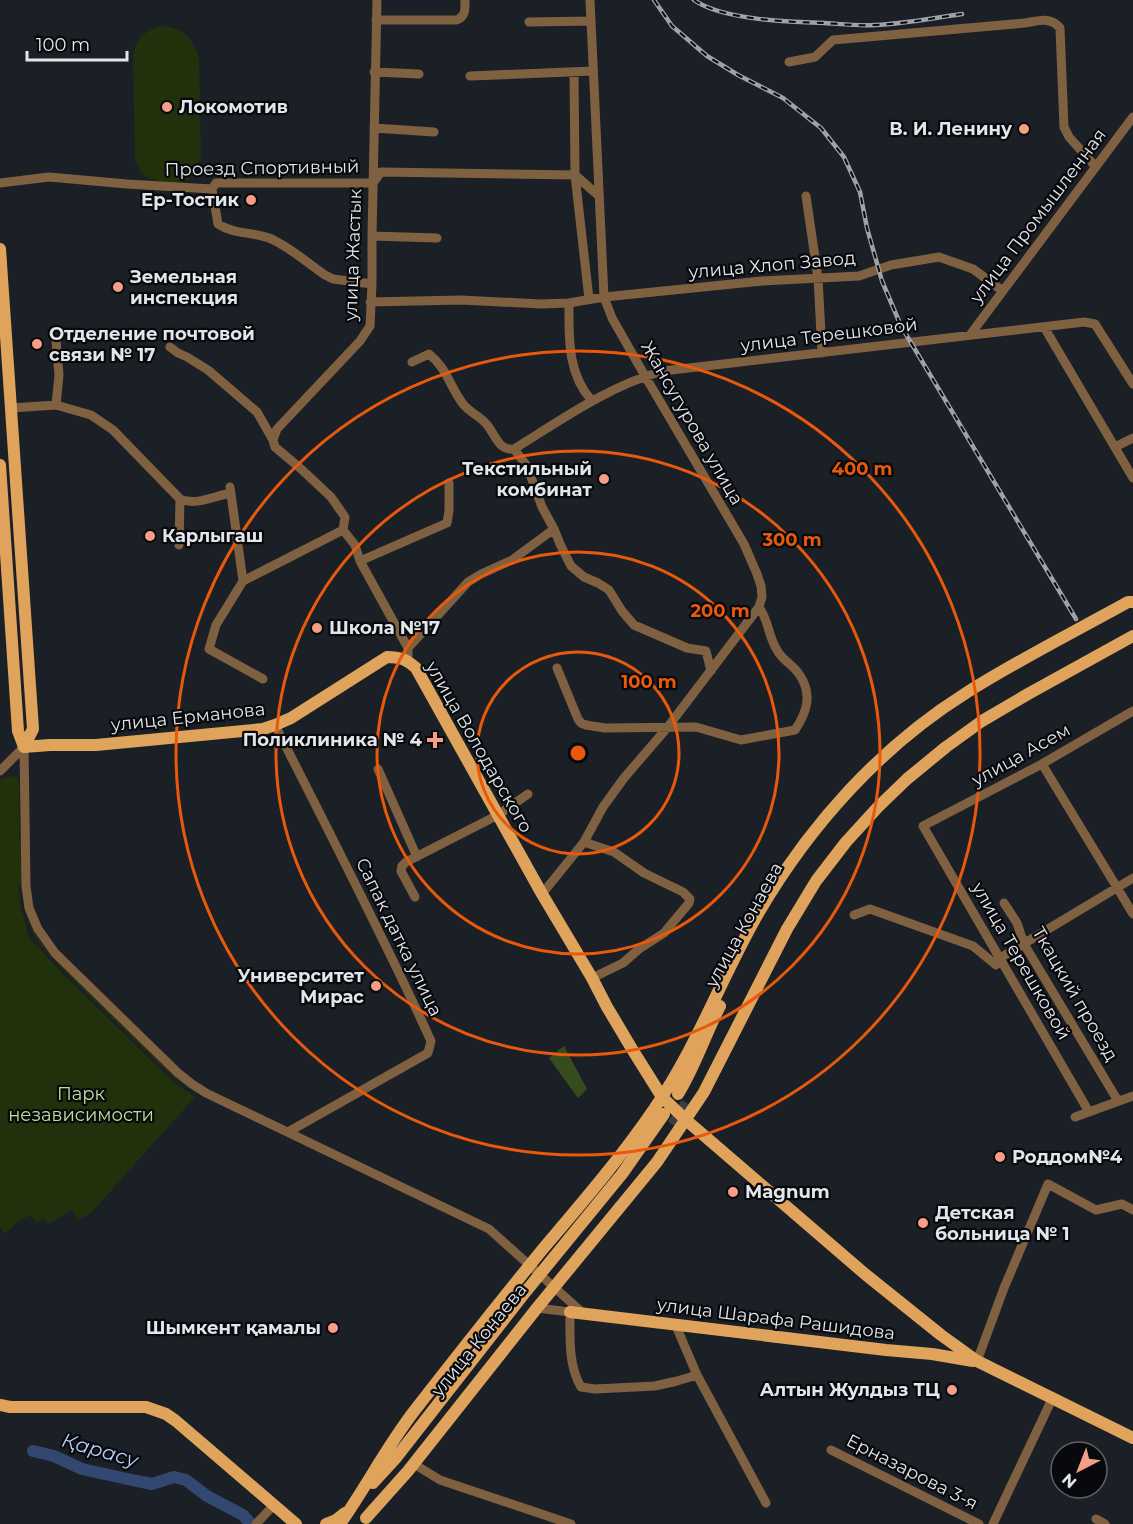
<svg xmlns="http://www.w3.org/2000/svg" width="1133" height="1524" font-family="Montserrat,sans-serif">
<style>
.green{fill:#20310b}
.forest{fill:#364c1f}
.lines{fill:none;stroke-linecap:round;stroke-linejoin:round}
.river{stroke:#334871;stroke-width:12}
.major-tunnel{stroke:#393e43;stroke-width:12;stroke-dasharray:12 6;stroke-linecap:butt}
.minor{stroke:#7f6141;stroke-width:9}
.major{stroke:#e0a35c;stroke-width:12}
.rail-casing{stroke:#9fa3a8;stroke-width:4.5}
.rail{stroke:#08090c;stroke-width:2;stroke-dasharray:7;stroke-linecap:butt}
.ring{fill:none;stroke:#e8590c;stroke-width:3}
.poi-dot{fill:#f49e87;stroke:#08090c;stroke-width:2}
.labels{text-anchor:middle;stroke-width:4.5;stroke-linejoin:round;paint-order:stroke}
.poi-label{font-size:18px;font-weight:bold;fill:#e2e6ea;stroke:#08090c;text-anchor:start}
.street-label{font-size:18px;fill:#e2e6ea;stroke:#08090c}
.park-label{font-size:18px;fill:#bae097;stroke:#08090c}
.water-label{font-size:20px;font-style:italic;fill:#b5ccf5;stroke:#08090c}
.centre{fill:#e8590c;stroke:#08090c;stroke-width:3}
.ring-label{font-size:18px;text-anchor:middle;font-weight:bold;fill:#e8590c;stroke:#08090c;stroke-width:4.5;stroke-linejoin:round;paint-order:stroke}
</style>
<rect width="100%" height="100%" fill="#1b2026"/>
<path class="green" d="M161,26C184,28 191,36 199,57L201,156C199,164 197,172 191,177C184,183 177,183 169,182C150,182 139,176 135,157L133,58C135,39 143,32 161,26Z
M14,776L18,778L19,785V838L21,844L22,879L26,908L36,934L46,949L64,967L165,1066L198,1095C168,1075 144,1049 119,1025C92,998 64,972 39,943C26,924 25,905 21,884H18L21,907L28,935L33,942L63,974L167,1076L175,1084L195,1097L91,1213L78,1220L72,1210L48,1224L44,1218L36,1223L30,1215L13,1225L14,1227L4,1234L0,1227V781L3,778Z"/>
<path class="forest" d="M564,1046L587,1089L578,1098L549,1058Z"/>
<g class="lines">
<path class="river" d="M33,1451L54,1456L82,1469L132,1480L152,1484L174,1477L186,1480L207,1496L243,1515L250,1523"/>
<path class="major-tunnel" d="M673,1125L687,1103"/>
<path class="minor" d="M376,20H456C466,17 465,9 465,0
M529,22L591,21
M789,62L815,57L833,40L1025,23C1039,21 1050,16 1060,28L1064,127L1069,137L1096,167
M374,72L419,74
M574,72L575,175L589,299
M470,76L593,71
M374,128L434,132
M0,183L49,177L127,184L212,189L216,183H373L381,172L575,175L599,196
M212,189L218,224C233,234 252,232 269,238C287,245 309,264 325,275L333,279L372,284
M806,196L818,278L822,353
M372,236L437,238
M370,302L461,300L541,304L569,303L604,297L762,281L859,276L891,265L939,257L973,269L1003,291
M569,303C569,338 567,373 592,401
M1044,327L1133,478
M970,335L1133,117
M170,347L178,353L187,357L208,370L257,412L273,440L275,447L300,468L331,497L345,517L343,530L355,545L360,561L408,648V661
M412,362L429,354C447,368 450,387 463,404C470,413 482,417 488,426C495,435 499,451 514,449
M56,405L91,415L113,430L180,499L179,545
M11,408L56,405L59,375L56,340
M273,440L277,429L360,341L370,326L372,284V236L377,0
M1115,447L1133,438
M514,449C561,420 608,386 663,371L1084,322L1095,324L1133,384
M514,449L527,466L542,507L554,529L560,544L571,566L584,577L598,583L609,590L622,611L634,625L687,648L706,651L711,671
M230,487L243,581
M180,499C196,506 214,496 231,493
M360,561L447,523L449,511V483
M408,648L468,582L481,574L512,560L554,529
M557,668L578,719L581,723L586,725L605,728L696,727L741,740L795,730C807,712 813,694 799,674C793,665 782,660 777,650C768,636 769,621 759,607
M263,679L209,649L216,625L243,581L343,530
M275,725C328,830 382,934 431,1041L428,1053L288,1132
M24,747L26,886L29,908L38,929L55,953L178,1073L192,1084L206,1093L489,1229L584,1314
M1042,764L1133,914
M378,769L417,857
M0,771L24,747
M584,842L614,852L644,873L683,892L690,899L689,903L664,933L639,949L623,963L592,978
M542,894L584,842L603,807L624,778L667,728L759,607L762,597L761,586L757,574L744,544L645,376L612,318L604,297L590,0
M415,897L401,871L402,866L406,862L498,815L528,794
M1004,903L1017,923L1024,944L1118,1101
M854,915L870,909L973,946L996,965L1000,958L1133,878
M1089,1112L923,826L1042,764L1133,711
M1075,1117L1133,1096
M537,1308L570,1312C570,1337 568,1365 581,1387L595,1389L655,1386L677,1381L697,1375
M676,1326L697,1375L766,1503
M977,1361L1004,1288L1048,1184L1096,1210L1122,1204L1133,1210
M831,1450L979,1524
M414,1464L440,1480L571,1524
M1096,1519L1105,1524
M256,1524L273,1506
M993,1524L1053,1397"/>
<path class="major" d="M0,249L33,729L24,747
M0,465L18,731L24,747
M24,747L50,745H96L263,729L275,725L291,718L387,657C400,657 406,659 416,668L542,894L592,978L607,1007L632,1049L662,1097L686,1120L865,1274L941,1335L977,1361L1133,1438
M678,1094C695,1067 705,1035 720,1006
M570,1312L886,1350L932,1354L973,1361
M0,1405L10,1407H146L166,1414L176,1421L296,1524
M373,1483L395,1459L523,1295L622,1174L664,1114
M366,1518L408,1471L537,1308L657,1162L704,1092L787,929L816,881L846,842L878,807L907,779L946,747L982,721L1028,694L1133,636
M326,1524L336,1520L345,1513
M340,1524C366,1487 387,1446 415,1410C457,1356 499,1303 542,1250C581,1204 620,1159 654,1109C697,1047 722,976 759,912C810,825 880,747 966,693C1018,660 1074,632 1128,602H1133"/>
<g class="rail-casing">
<path id="rail" d="M654,0L672,26L707,56L738,75L783,98L821,128L844,157L860,192L867,228L882,281L901,326L1076,619
M694,0C722,20 790,22 824,23C841,24 858,26 875,25C904,24 933,18 962,14"/>
</g>
<use href="#rail" class="rail"/>
</g>
<g class="ring">
<circle cx="578" cy="753" r="101"/>
<circle cx="578" cy="753" r="201"/>
<circle cx="578" cy="753" r="302"/>
<circle cx="578" cy="753" r="402"/>
</g>
<g class="poi-dot">
<circle cx="167" cy="107" r="6"/>
<circle cx="1024" cy="129" r="6"/>
<circle cx="251" cy="200" r="6"/>
<circle cx="118" cy="287" r="6"/>
<circle cx="37" cy="344" r="6"/>
<circle cx="604" cy="479" r="6"/>
<circle cx="150" cy="536" r="6"/>
<circle cx="317" cy="628" r="6"/>
<path d="M432 731h6v6h6v6h-6v6h-6v-6h-6v-6h6z"/>
<circle cx="376" cy="986" r="6"/>
<circle cx="1000" cy="1157" r="6"/>
<circle cx="733" cy="1192" r="6"/>
<circle cx="923" cy="1223" r="6"/>
<circle cx="333" cy="1328" r="6"/>
<circle cx="952" cy="1390" r="6"/>
</g>
<g class="labels">
<g class="poi-label">
<text x="179" y="113">Локомотив</text>
<text x="1012" y="135" text-anchor="end">В. И. Ленину</text>
<text x="239" y="206" text-anchor="end">Ер-Тостик</text>
<text x="130" y="283">Земельная<tspan x="130" dy="21">инспекция</tspan></text>
<text x="49" y="340">Отделение почтовой<tspan x="49" dy="21">связи № 17</tspan></text>
<text x="592" y="475" text-anchor="end">Текстильный<tspan x="592" dy="21">комбинат</tspan></text>
<text x="162" y="542">Карлыгаш</text>
<text x="329" y="634">Школа №17</text>
<text x="422" y="746" text-anchor="end">Поликлиника № 4</text>
<text x="364" y="982" text-anchor="end">Университет<tspan x="364" dy="21">Мирас</tspan></text>
<text x="1012" y="1163">Роддом№4</text>
<text x="745" y="1198">Magnum</text>
<text x="935" y="1219">Детская<tspan x="935" dy="21">больница № 1</tspan></text>
<text x="321" y="1334" text-anchor="end">Шымкент қамалы</text>
<text x="940" y="1396" text-anchor="end">Алтын Жулдыз ТЦ</text>
</g>
<g class="street-label">
<text transform="translate(262 168) rotate(-1)" y="6">Проезд Спортивный</text>
<text transform="translate(1038 216) rotate(-53)" y="6">улица Промышленная</text>
<text transform="translate(353 255) rotate(-88)" y="6">улица Жастык</text>
<text transform="translate(772 265) rotate(-5)" y="6">улица Хлоп Завод</text>
<text transform="translate(829 335) rotate(-7)" y="6">улица Терешковой</text>
<text transform="translate(692 423) rotate(60)" y="6">Жансугурова улица</text>
<text transform="translate(188 717) rotate(-6)" y="6">улица Ерманова</text>
<text transform="translate(479 747) rotate(60)" y="6">улица Володарского</text>
<text transform="translate(1021 755) rotate(-29)" y="6">улица Асем</text>
<text transform="translate(744 925) rotate(-61)" y="6">улица Конаева</text>
<text transform="translate(399 937) rotate(64)" y="6">Сапак датка улица</text>
<text transform="translate(1021 961) rotate(60)" y="6">улица Терешковой</text>
<text transform="translate(1075 994) rotate(60)" y="6">Ткацкий проезд</text>
<text transform="translate(776 1319) rotate(7)" y="6">улица Шарафа Рашидова</text>
<text transform="translate(479 1340) rotate(-51)" y="6">улица Конаева</text>
<text transform="translate(912 1472) rotate(27)" y="6">Ерназарова 3-я</text>
</g>
<g class="park-label">
<text x="81" y="1100">Парк<tspan x="81" dy="21">независимости</tspan></text>
</g>
<g class="water-label">
<text transform="translate(100 1450) rotate(16)" y="7">Қарасу</text>
</g>
</g>
<circle cx="578" cy="753" r="9" class="centre"/>
<g class="ring-label">
<text x="862" y="475">400 m</text>
<text x="792" y="546">300 m</text>
<text x="720" y="617">200 m</text>
<text x="649" y="688">100 m</text>
</g>
<g transform="translate(1079 1470) rotate(222)"><circle r="28" fill="#08090c" stroke="#5f6165" stroke-width="1.5"/>
<path d="M0-4.5L10 22L0 15L-10 22Z" fill="#f49e87"/>
<text y="-9" font-size="16" font-weight="bold" text-anchor="middle" fill="#e2e6ea">N</text>
</g>
<path d="M27 51v9h100v-9" fill="none" stroke="#e2e6ea" stroke-width="3"/>
<text x="36" y="51" font-size="18" fill="#e2e6ea" stroke="#08090c" stroke-width="4.5" paint-order="stroke">100 m</text>
</svg>
